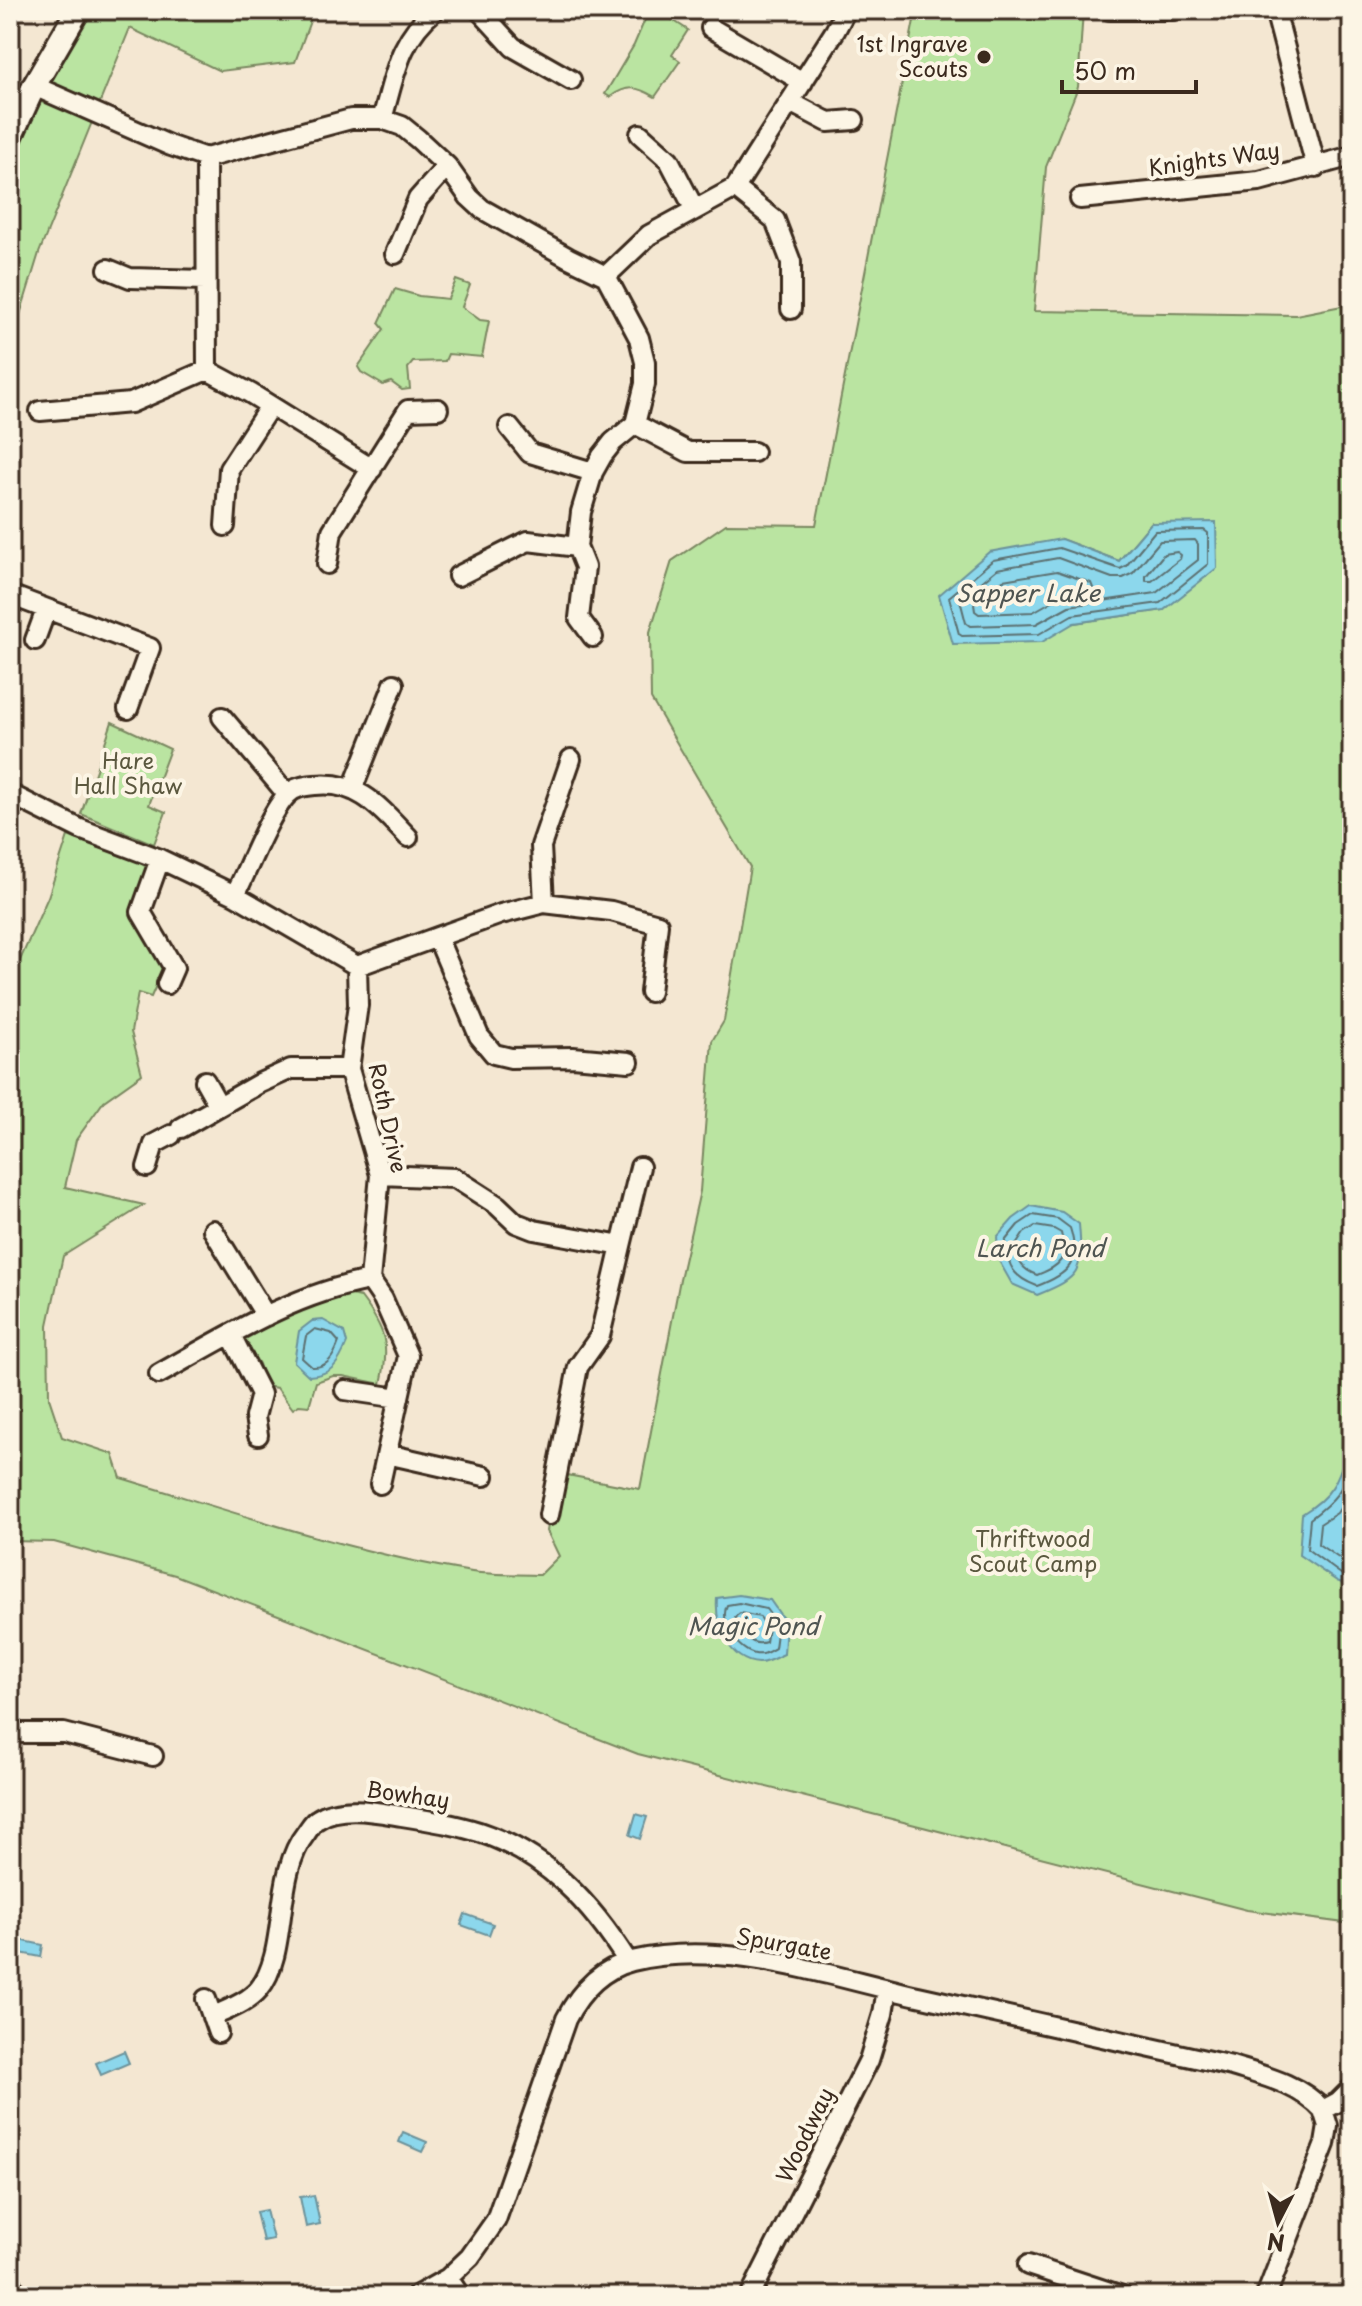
<svg xmlns="http://www.w3.org/2000/svg" width="1362" height="2306" font-family="'Playpen Sans',sans-serif">
<style>
.green{fill:#bae4a1;stroke:#7a8760;stroke-width:2;fill-rule:evenodd}
.water{fill:#8cd7ec;stroke:#6c929a;stroke-width:2}
.lines{fill:none;stroke-linecap:round;stroke-linejoin:round}
.shore{stroke:#5b6f70;stroke-width:2}
.minor-casing{stroke:#3b2a1e;stroke-width:24}
.tertiary-casing{stroke:#3b2a1e;stroke-width:28}
.minor{stroke:#fcf5e5;stroke-width:18}
.tertiary{stroke:#fcf5e5;stroke-width:22}
.poi-dot{fill:#3b2a1e;stroke:#fcf5e5;stroke-width:3}
.labels{text-anchor:middle;stroke-width:8;stroke-linejoin:round;paint-order:stroke}
.poi-label{font-size:22px;fill:#3b2a1e;stroke:#fcf5e5;text-anchor:end}
.street-label{font-size:22px;fill:#3b2a1e;stroke:#fcf5e5}
.park-label{font-size:22px;fill:#5b583f;stroke:#fcf5e5}
.water-label{font-size:24px;font-style:italic;fill:#4f5552;stroke:#fcf5e5}
</style>
<rect width="100%" height="100%" fill="#f4e7d2"/>
<filter id="ink" filterUnits="userSpaceOnUse"><feTurbulence type="fractalNoise" baseFrequency=".0125" numOctaves="2"/><feDisplacementMap in="SourceGraphic" scale="16" xChannelSelector="R" yChannelSelector="G"/><feConvolveMatrix kernelMatrix="1 2 1 2 8 2 1 2 1" color-interpolation-filters="sRGB"/></filter>
<g filter="url(#ink)">
<path class="green" d="M78,10H314L295,62L220,71L130,28L39,253L10,347V138Z
M649,10H657L688,30L672,55L680,61L655,97C637,86 627,85 610,97L605,94L634,45Z
M916,10H1083L1078,87L1046,167L1034,311L1296,315L1352,304V1924L1247,1910L638,1754L175,1575L54,1542L10,1541V1004L17,967L48,897L68,836L136,861L154,871L142,912L168,958L151,997L138,993L131,1032L142,1074L104,1101L76,1140L65,1187L144,1205L63,1256L48,1325L49,1398L62,1437L113,1454L121,1478C237,1513 352,1553 472,1572C494,1575 518,1574 540,1575L559,1556L547,1531L557,1473L640,1489L680,1279L700,1191L712,1041L724,1021L750,867L651,699L650,632L672,561L726,524L816,525ZM1151,523L1164,610L1074,623L1061,539L1119,561Z
M456,280L470,285L462,307L480,320L489,321L482,357L448,354L445,361L413,362L408,368L410,389L402,390L391,382L383,385L361,372L358,367L384,329L379,323L395,289L419,296L448,299Z
M112,722L170,749L149,805L166,812L154,844L81,814Z
M346,1294L361,1297C386,1330 390,1345 381,1384L343,1376H333L316,1382L309,1406L299,1405L293,1409L277,1388L265,1386L259,1364L244,1340L305,1305Z"/>
<path class="water" d="M1216,522L1217,568L1164,610L1074,623L1042,642L953,644L939,595L989,552L1061,539L1119,561L1151,523Z
M1031,1206L1062,1212L1079,1224C1083,1272 1081,1277 1037,1295L1012,1284L999,1261L997,1237L1013,1219Z
M323,1320L344,1332L347,1343C339,1363 332,1375 309,1376L294,1362L299,1331L312,1321Z
M1352,1447V1587L1337,1581L1299,1555L1302,1514C1333,1495 1337,1482 1348,1449Z
M739,1595L770,1600L786,1623L784,1654C777,1657 767,1663 759,1663C728,1661 715,1625 717,1598Z
M636,1814L647,1817L640,1839L630,1835Z
M465,1914L493,1924L489,1935L461,1925Z
M10,1938L43,1945L41,1957L10,1951Z
M124,2051L129,2063L101,2075L96,2063Z
M403,2132L427,2142L422,2152L399,2142Z
M314,2195L320,2224L306,2227L300,2197Z
M266,2210L273,2239L263,2241L256,2212Z"/>
<g class="lines">
<path class="shore" d="M1204,530L1208,533V564L1160,603L1072,615L1039,634L962,636L959,634L949,597L993,560L1059,548L1120,569L1126,566L1155,531Z
M1195,540L1198,544V560L1156,593L1069,606L1036,624L970,626L966,623L960,600L997,569L1058,558L1112,578H1123L1133,573L1160,541Z
M1177,552L1181,555L1180,559L1152,581H1146V576L1164,554Z
M1057,571L1091,583L1093,588L1063,595L1033,612L979,614L975,611L974,604L1003,580Z
M1033,1215L1058,1219L1070,1228C1081,1263 1069,1274 1037,1286C1013,1277 1008,1267 1005,1241L1018,1225Z
M1035,1226L1054,1229L1061,1233C1068,1259 1061,1266 1037,1275C1022,1270 1017,1261 1016,1245L1024,1233Z
M315,1329L331,1333L339,1342C334,1356 328,1368 312,1367L302,1358L306,1336Z
M1352,1462C1342,1492 1335,1500 1310,1519L1307,1549L1341,1574L1352,1578
M1352,1490L1337,1513L1320,1524L1318,1544L1352,1567
M739,1603L766,1609L778,1625L775,1648C774,1649 764,1654 763,1654C741,1658 718,1623 727,1605Z
M740,1613L760,1617L768,1628L766,1642C749,1648 741,1631 735,1617Z"/>
<g class="minor-casing">
<path id="minor" d="M479,10L513,47L571,80
M1110,10H1173
M1275,10L1316,167
M711,28L803,82
M34,86L171,146L206,158L351,119H382L402,126L418,139L447,166L469,197L482,209L569,258L606,276L639,338L645,362V384L635,424L613,442L602,456L593,472L581,512L577,547L585,567L579,618L593,637
M790,102L828,122L854,120
M382,119C395,76 398,40 435,10
M640,134L669,160L695,210
M206,158L207,370L250,393L372,469
M735,188L775,220L791,262V309
M1080,199L1259,181L1352,156
M395,254L418,199L447,166
M108,269L130,278L205,280
M606,276L649,235L735,188L835,31L846,10
M40,411L131,403L207,370
M635,424L688,452H754
M509,427L530,453L593,472
M225,526L229,469L270,406
M327,564L332,531L408,410L438,409
M458,576L528,541L577,547
M10,595L150,648L128,709
M35,640L46,610
M222,717L287,794
M352,790L394,684
M10,794L80,829L160,859L235,895L357,966L358,1005L349,1069L380,1175L370,1280L383,1299L408,1356L380,1484
M160,859L141,912L174,968L167,984
M235,895C247,871 270,812 287,795C294,787 305,786 315,785C359,780 381,809 408,837
M544,903L541,846L571,759
M438,939L479,1036L494,1054L511,1058L573,1057L629,1062
M357,966L501,914L544,903L611,911L658,924L650,992
M205,1081L219,1106
M181,1128L260,1083L291,1069H349
M147,1167L154,1144L171,1135
M380,1175L455,1178L497,1205L516,1223L534,1230L621,1246L600,1336L578,1367L549,1515
M213,1230L266,1316
M621,1246L640,1167
M231,1335L261,1394L255,1417L258,1435
M159,1374C227,1336 293,1294 370,1280
M345,1390L399,1398
M387,1454L484,1476
M10,1733H64L153,1756
M206,1999L218,2033
M212,2017C228,2009 247,2003 259,1989C289,1953 273,1874 306,1833C309,1829 313,1821 318,1819C340,1804 377,1812 402,1816C428,1820 454,1824 479,1832C546,1854 592,1904 628,1962
M1028,2265L1122,2296
M448,2278L460,2296
M10,2280L16,2296
M416,2296L448,2278L470,2257L496,2220L566,2019C580,1992 600,1969 632,1961C726,1939 827,1976 918,1996C1023,2019 1127,2043 1232,2066C1264,2076 1299,2084 1323,2110
M750,2296L869,2060L883,2014L887,1989
M1266,2296L1325,2144L1328,2126L1323,2110L1338,2102L1352,2088"/>
</g>
<g class="tertiary-casing">
<path id="tertiary" d="M10,138L34,86L78,10"/>
</g>
<use href="#minor" class="minor"/>
<use href="#tertiary" class="tertiary"/>
</g>
</g>
<circle class="poi-dot" cx="984" cy="57" r="8"/>
<g class="labels">
<g class="poi-label">
<text x="968" y="52">1st Ingrave<tspan x="968" dy="25">Scouts</tspan></text>
</g>
<g class="street-label">
<text transform="translate(1214 159) rotate(-8)" y="8">Knights Way</text>
<text transform="translate(388 1118) rotate(78)" y="8">Roth Drive</text>
<text transform="translate(408 1795) rotate(8)" y="8">Bowhay</text>
<text transform="translate(784 1944) rotate(10)" y="8">Spurgate</text>
<text transform="translate(805 2135) rotate(-64)" y="8">Woodway</text>
</g>
<g class="park-label">
<text x="128" y="769">Hare<tspan x="128" dy="25">Hall Shaw</tspan></text>
<text x="1033" y="1547">Thriftwood<tspan x="1033" dy="25">Scout Camp</tspan></text>
</g>
<g class="water-label">
<text x="1028" y="602">Sapper Lake</text>
<text x="1040" y="1257">Larch Pond</text>
<text x="753" y="1635">Magic Pond</text>
</g>
</g>
<rect width="1362" height="2306" fill="none" stroke="#fcf5e5" stroke-width="40"/>
<rect x="20" y="20" width="1322" height="2266" fill="none" stroke="#3b2a1e" stroke-width="3" filter="url(#ink)"/>
<g transform="translate(1278 2222) rotate(186)" stroke="#fcf5e5" stroke-width="6" paint-order="stroke">
<path d="M0-6L14 30L0 20L-14 30Z" fill="#3b2a1e"/>
<text y="-12" font-size="22" font-weight="bold" text-anchor="middle" fill="#3b2a1e">N</text>
</g>
<path d="M1062 80v12h134v-12" fill="none" stroke="#3b2a1e" stroke-width="4"/>
<text x="1074" y="80" font-size="24" fill="#3b2a1e" stroke="#fcf5e5" stroke-width="6" paint-order="stroke">50 m</text>
</svg>
